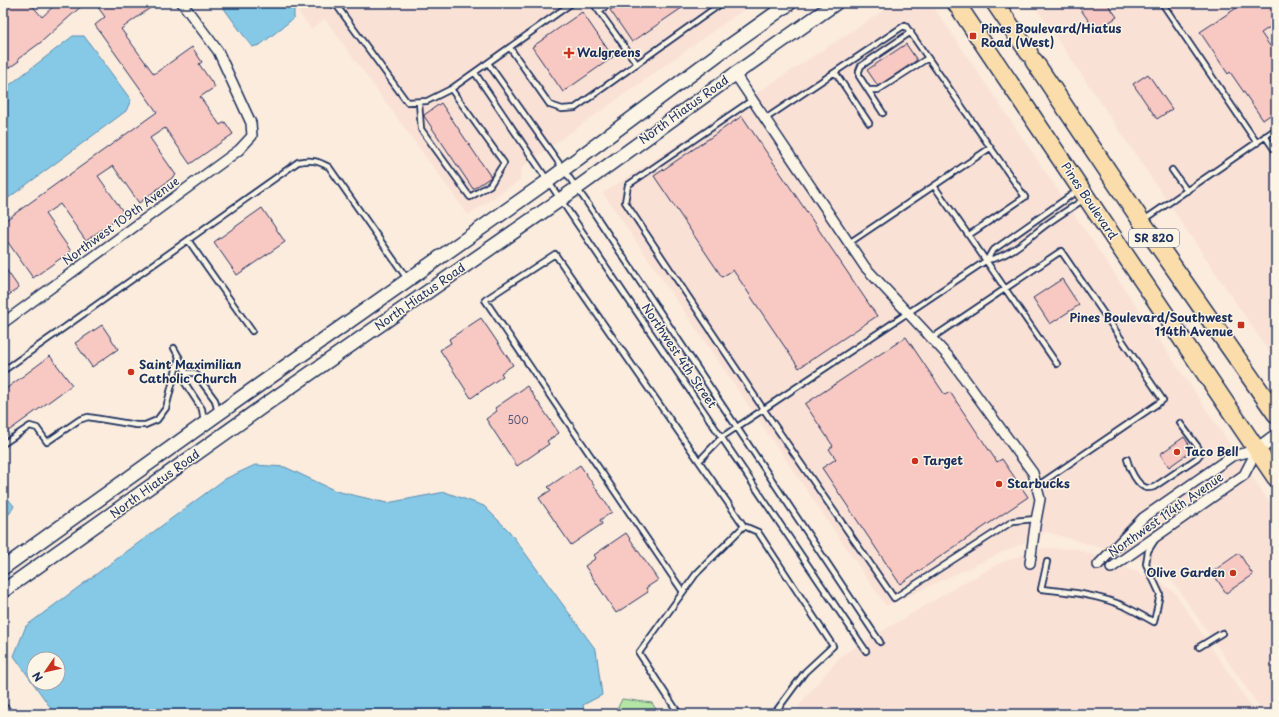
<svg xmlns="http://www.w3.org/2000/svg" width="1279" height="717" font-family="'Playpen Sans',sans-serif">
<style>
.built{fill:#fae1d6}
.green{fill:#b5e5a4;stroke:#688a81}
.water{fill:#85c9e6;stroke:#5b8bb0;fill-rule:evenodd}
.building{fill:#f8c8c3;stroke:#1b2f5e}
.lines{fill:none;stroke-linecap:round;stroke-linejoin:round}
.lane-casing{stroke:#1b2f5e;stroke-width:8}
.street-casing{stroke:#1b2f5e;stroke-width:12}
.secondary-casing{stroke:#1b2f5e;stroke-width:16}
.highway-casing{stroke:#1b2f5e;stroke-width:20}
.lane{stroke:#fcf5e5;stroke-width:4.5}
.street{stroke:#fcf5e5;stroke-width:9}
.secondary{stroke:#fcf5e5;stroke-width:13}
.highway{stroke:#faddab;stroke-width:17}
.poi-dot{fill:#c8321e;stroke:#fcf5e5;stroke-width:1.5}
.labels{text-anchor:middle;stroke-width:3;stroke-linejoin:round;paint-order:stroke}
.number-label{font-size:10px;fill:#525577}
.shield{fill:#fcf5e5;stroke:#5e6a86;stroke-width:1}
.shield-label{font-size:11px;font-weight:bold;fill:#1b2f5e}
.poi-label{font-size:12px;font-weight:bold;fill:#1b2f5e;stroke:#fcf5e5;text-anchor:start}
.street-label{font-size:12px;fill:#1b2f5e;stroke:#fcf5e5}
</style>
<rect width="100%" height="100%" fill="#fbecde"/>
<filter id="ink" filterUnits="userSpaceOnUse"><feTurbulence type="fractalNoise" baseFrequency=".025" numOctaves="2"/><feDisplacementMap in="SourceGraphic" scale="8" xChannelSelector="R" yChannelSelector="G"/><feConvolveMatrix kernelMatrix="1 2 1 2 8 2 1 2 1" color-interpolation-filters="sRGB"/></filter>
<g filter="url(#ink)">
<path class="built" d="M292,3H753L522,167L520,180L468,215L325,19L311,29Z
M895,3H931L1276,512V714H1264L1162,566L1047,532L886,606L603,193Z
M1033,3H1276V362Z
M1041,548L1078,549L1159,581L1175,593L1256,714H794L803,700L842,655L965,582L998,564Z"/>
<path class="green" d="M622,699L652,703L659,714H615Z"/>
<path class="water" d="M220,3H292L294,6V18L260,45L252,47Z
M73,36H84L131,100L126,111L3,202V90Z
M255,465L285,467L336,491L387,503L445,492L484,506L509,531L596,650L602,695L583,705L585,714H55L14,656L26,626L225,479ZM34,659H58V683H34Z
M3,493L14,506L10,513L3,519Z"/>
<path class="building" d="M11,3H30L42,17L57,3H85L40,43L18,59L19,61L3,72V10Z
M95,3H157L121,29L154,74L192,47L202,62L199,64L215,87L200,97L220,125L225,122L233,134L190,164L165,128L150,138L176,175L139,203L113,166L98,176L124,213L86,241L60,204L45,214L71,251L33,278L7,241L3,244V222L157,112L95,25L105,17Z
M620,3H689L632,42L610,10Z
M1076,3H1107L1117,17L1096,31Z
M1244,3H1271L1276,10V23L1261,33L1270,46L1276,42V111L1263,120L1230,72L1228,74L1200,32Z
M582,12L613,57L563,92L532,47Z
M906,44L917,60L878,86L867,70Z
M1148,74L1172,109L1157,119L1133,84Z
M441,103L491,177L473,189L424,116V115Z
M742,116L877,316L799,368L733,270L722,277L654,176Z
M262,208L285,242L237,275L214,242Z
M3,265L19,288L3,299Z
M1062,279L1079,305L1050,324L1033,298Z
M481,318L513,365L501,373L503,376L471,398L440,350L451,343L449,339Z
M102,325L118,349L92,367L75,343Z
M906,337L945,395L950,392L997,462L1002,459L1028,497L900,584L822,468L836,459L829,449L833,446L805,404Z
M50,356L72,385L3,435V391Z
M527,386L559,433L547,441L549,444L517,466L486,419L497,411L495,408Z
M1184,437L1193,450L1169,467L1160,454Z
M580,465L612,512L600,520L602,524L571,545L539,498L551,490L548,487Z
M626,533L658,580L646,588L648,592L616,613L585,566L596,558L594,555Z
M1239,553L1253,575L1226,593L1212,572Z"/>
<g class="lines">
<g class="lane-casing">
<path id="lane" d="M330,3L337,6
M343,3L337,6L407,102L427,101L451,89L572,3
M593,3L637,64
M1162,3L1257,143
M599,11L611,3
M510,48L550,105L562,109L575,108L722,3
M488,63L588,204L880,642
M835,72L869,123
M475,73L866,651
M868,90H878L928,58
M752,100L628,185L625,202L764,410L894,598L1013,521L1036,519
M419,102L421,129L470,197L490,185L504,163L451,89
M883,113L859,76V71L861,66L911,32
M765,119L905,25L1025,197L969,235
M1265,136L1276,152
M1172,170L1187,191
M934,186C976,245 1016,305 1057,364
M1144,220L1276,129
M188,240L252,331
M849,243L990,148
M987,260L992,251L1077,191
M932,338L1061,251L1163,400L1037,486
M174,348L179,357L186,373L185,383L202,409L204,422
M3,371L298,162C311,159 318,161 329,167L408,280
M186,373H195L215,400L218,413
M3,444L30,426L37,428L47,442L79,420L88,417L136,425H145L157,420L166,408L179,357
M1127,459C1129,468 1137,486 1147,488C1149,488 1152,488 1154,487L1197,458L1201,453L1198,447L1180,423
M699,461L722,437L987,260C1010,257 1029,237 1047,224C1059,215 1071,208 1083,200
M1047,562L1041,589C1070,592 1100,595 1126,607C1136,612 1145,617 1154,622L1160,594L1146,564L1148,551L1155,540
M683,592L485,300L555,254L744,526L758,532L833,646L805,672L774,714
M1199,647L1222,633
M679,714L639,653L696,574L744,526"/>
</g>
<g class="street-casing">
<path id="street" d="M735,74L865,267L948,356L1033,473L1040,499L1035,526L1030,563
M3,323L239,150L252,136L251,123L218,51L182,3
M1098,565L1143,518L1232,456L1257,450
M1111,568L1244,475L1257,450"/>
</g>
<g class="secondary-casing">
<path id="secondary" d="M1257,450L1276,436
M3,568L218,414L548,181L721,52L790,3
M3,591L269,402L577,188L735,74L836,3
M3,711L5,714"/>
</g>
<g class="highway-casing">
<path id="highway" d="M956,3L1113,237L1276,478
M995,3L1029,53
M1034,61L1142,222L1276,414"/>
</g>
<use href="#lane" class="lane"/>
<use href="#street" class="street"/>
<use href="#secondary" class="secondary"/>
<use href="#highway" class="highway"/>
</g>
</g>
<g class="poi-dot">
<rect x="969" y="32" width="8" height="8" rx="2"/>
<path d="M567 47h4v4h4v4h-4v4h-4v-4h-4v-4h4z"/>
<rect x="1237" y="321" width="8" height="8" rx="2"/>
<circle cx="131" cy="372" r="4"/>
<circle cx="1177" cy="452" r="4"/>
<circle cx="915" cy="461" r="4"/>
<circle cx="999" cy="484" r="4"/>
<circle cx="1233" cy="573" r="4"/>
</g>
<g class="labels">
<g class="number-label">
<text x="518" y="424">500</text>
</g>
<rect class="shield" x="1129" y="229" width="50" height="18" rx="3"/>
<g class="shield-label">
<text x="1154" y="242">SR 820</text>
</g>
<g class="poi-label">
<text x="981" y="33">Pines Boulevard/Hiatus<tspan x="981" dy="14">Road (West)</tspan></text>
<text x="577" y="57">Walgreens</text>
<text x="1233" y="322" text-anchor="end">Pines Boulevard/Southwest<tspan x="1233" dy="14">114th Avenue</tspan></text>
<text x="139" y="369">Saint Maximilian<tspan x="139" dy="14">Catholic Church</tspan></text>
<text x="1185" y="456">Taco Bell</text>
<text x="923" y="465">Target</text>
<text x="1007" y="488">Starbucks</text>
<text x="1225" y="577" text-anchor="end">Olive Garden</text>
</g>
<g class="street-label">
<text transform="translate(684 110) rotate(-36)" y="4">North Hiatus Road</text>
<text transform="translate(1089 201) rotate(56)" y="4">Pines Boulevard</text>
<text transform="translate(121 221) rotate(-36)" y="4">Northwest 109th Avenue</text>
<text transform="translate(420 297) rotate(-35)" y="4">North Hiatus Road</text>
<text transform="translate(679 356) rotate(56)" y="4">Northwest 4th Street</text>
<text transform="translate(155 484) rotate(-36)" y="4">North Hiatus Road</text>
<text transform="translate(1166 515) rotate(-35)" y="4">Northwest 114th Avenue</text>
</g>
</g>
<rect width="1279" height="717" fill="none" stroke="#fcf5e5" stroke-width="16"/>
<rect x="8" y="8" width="1263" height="701" fill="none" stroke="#1b2f5e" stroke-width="1.5" filter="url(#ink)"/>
<g transform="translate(46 671) rotate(236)"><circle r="19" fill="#fcf5e5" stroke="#a2a6af"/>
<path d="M0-3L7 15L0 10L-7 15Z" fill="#c8321e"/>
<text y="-6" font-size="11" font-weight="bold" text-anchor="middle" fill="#1b2f5e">N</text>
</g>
</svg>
